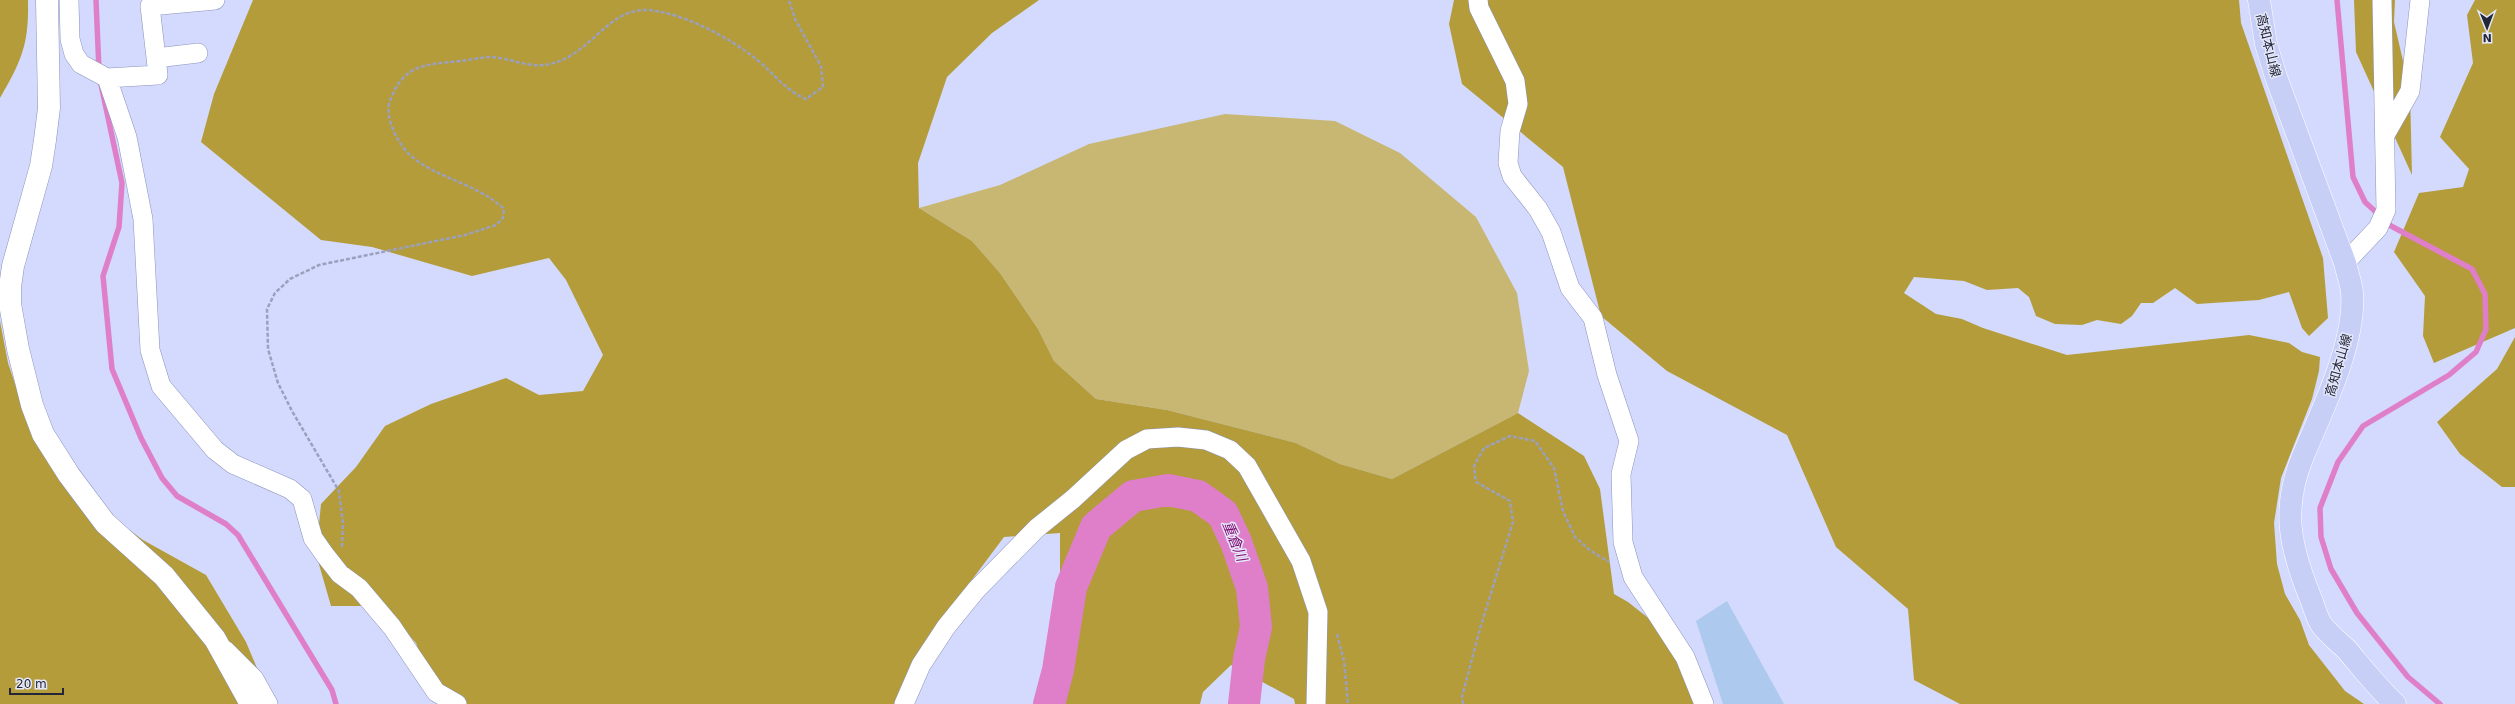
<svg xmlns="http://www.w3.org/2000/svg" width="2515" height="704" font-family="'DejaVu Sans','Noto Sans JP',sans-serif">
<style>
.green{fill:#c8b773}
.forest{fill:#b39c39}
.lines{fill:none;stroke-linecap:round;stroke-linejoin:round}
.stream{stroke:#df7fc9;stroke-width:5.5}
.river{stroke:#df7fc9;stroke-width:32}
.building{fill:#adc9ed}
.minor-casing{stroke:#8b93bc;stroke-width:20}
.tertiary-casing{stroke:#8b93bc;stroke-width:23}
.primary-casing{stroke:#fff;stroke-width:23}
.path{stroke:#9ba0be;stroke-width:2.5;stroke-dasharray:4 2;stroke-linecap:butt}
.minor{stroke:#fff;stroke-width:19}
.tertiary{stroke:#fff;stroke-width:22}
.primary{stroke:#c8cff7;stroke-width:22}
.labels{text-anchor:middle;stroke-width:3;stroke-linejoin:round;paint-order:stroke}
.street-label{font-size:13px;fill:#232637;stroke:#e4e8fa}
.water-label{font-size:14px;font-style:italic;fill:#840b72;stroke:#e4e8fa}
</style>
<rect width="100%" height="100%" fill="#d3dafd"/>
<path class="green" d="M1225,114L1335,121L1400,153L1476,217L1517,293L1529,371L1518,413L1392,479L1340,464L1296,443L1167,410L1096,399L1054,361L1038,329L1000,273L972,241L919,208L1000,185L1089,144Z"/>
<path class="forest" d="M0,0H28C29,44 22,60 0,98Z
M253,0H1039L992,33L947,77L918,163L919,208L972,241L1000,273L1038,329L1054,361L1096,399L1167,410L1296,443L1340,464L1392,479L1518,413L1584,456L1600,489L1614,594L1628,602L1685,647L1706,704H1295L1294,699L1231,665L1203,692L1200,704H1043L1047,654L1060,591V533L1004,537L944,617L911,704H445L433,690L416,643L382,606H331L316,554L321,504L356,467L385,426L431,404L506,378L539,395L583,391L603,355L566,280L549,258L472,276L372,247L321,240L201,142L214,94Z
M1454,0H2239L2241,23L2323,258L2328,318L2309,336L2302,328L2289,292L2259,300L2197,304L2175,288L2153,303H2141L2132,316L2121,324L2097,320L2082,325L2055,324L2036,316L2029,297L2018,288L1987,290L1964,281L1914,277L1904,293L1936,314L1962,319L1983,328L2067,355L2249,335L2289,343L2302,352L2320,357L2319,371L2312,399L2281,478L2274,523L2277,564L2285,594L2300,620L2309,645L2345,691L2364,704H1960L1914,680L1908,609L1836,547L1787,435L1667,371L1601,316L1563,167L1462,84L1449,24Z
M2354,0H2395L2394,22L2410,91L2412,175L2356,52Z
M2475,0H2515V328L2434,363L2423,336L2425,296L2394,252L2419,193L2463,187L2469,169L2440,137L2473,63L2467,15Z
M0,321L8,363L33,437L81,494L143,540L206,575L246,642L272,704H0Z
M2515,337V487H2502L2460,454L2437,422L2497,369Z"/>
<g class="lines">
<path class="stream" d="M96,0L99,70
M2337,0L2353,177L2365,202L2391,226L2472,269L2485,294L2486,329L2476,352L2449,375L2363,426L2338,462L2320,508L2321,537L2331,569L2357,613L2408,677L2440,704
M100,80L122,183L119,227L103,276L112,369L141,438L162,478L177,496L226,524L238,535L332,690L336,704"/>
<path class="river" d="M1049,704L1058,670L1071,587L1096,527L1133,496L1168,490L1198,496L1223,514L1236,542L1252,588L1256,627L1249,659L1244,704"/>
</g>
<path class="building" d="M1727,601L1784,704H1723L1696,621Z"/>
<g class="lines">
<g class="minor-casing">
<path id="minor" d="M69,0L70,39L74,54L81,64L107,78L158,75L150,6L215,0
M1478,0L1479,8L1515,81L1518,104L1510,131L1508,163L1512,176L1538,209L1551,232L1570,288L1593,318L1607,375L1629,441L1621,474L1623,542L1633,577L1685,657L1704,704
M156,58L198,53
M107,78L127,137L143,219L150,350L161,386L215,450L233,464L290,489L302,499L313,538L325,555L340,574L359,588L392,627L436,692L457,704
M2385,135L2410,91L2420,0
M2345,263L2378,228L2386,210L2382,0
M225,650L254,679L268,704
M904,704L921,665L946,627L976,590L1037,528L1073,499L1126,450L1147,439L1178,437L1206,440L1230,450L1247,466L1301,561L1318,612L1316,704"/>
</g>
<g class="tertiary-casing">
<path id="tertiary" d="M47,0L49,108L45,140L41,166L13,266L10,287V304L18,349L32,405L43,434L69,475L105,523L164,576L215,639L251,704"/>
</g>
<g class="primary-casing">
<path id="primary" d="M2259,0L2266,44L2276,77L2345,263C2347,272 2351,283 2352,292C2356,343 2322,410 2303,456C2282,507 2289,544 2309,594C2313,603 2316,616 2321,624C2328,634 2339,642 2347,650C2363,669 2377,687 2395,704"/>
</g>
<path class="path" d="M342,547L343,523L339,491L292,411L278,383L268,349L267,309L275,293L290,279L319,265L465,235L496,225L503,218L504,209C477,183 434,178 409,154C397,142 384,117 390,101C404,63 425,65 460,61C470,60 482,57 492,57C510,58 530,69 550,64C593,55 609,2 656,11C688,16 730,38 756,59C774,73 783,89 806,99L823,87L821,66L795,19L789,0
M1337,634L1344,661L1348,704
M1463,704L1462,697L1479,632L1513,522L1510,501L1476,482L1474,466L1484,448L1510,436L1535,441L1554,468L1563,511L1575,537L1591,551L1609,562"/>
<use href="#minor" class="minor"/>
<use href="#tertiary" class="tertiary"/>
<use href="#primary" class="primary"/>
</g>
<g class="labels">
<g class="street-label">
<text transform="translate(2269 45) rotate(76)" y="5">高知本山線</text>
<text transform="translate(2338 365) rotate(-74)" y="5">高知本山線</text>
</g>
<g class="water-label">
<text transform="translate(1235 541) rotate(68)" y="5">重倉川</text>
</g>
</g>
<g transform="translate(2487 28) rotate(179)" stroke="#e4e8fa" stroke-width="3" paint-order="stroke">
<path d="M0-3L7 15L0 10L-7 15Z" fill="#232637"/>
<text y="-6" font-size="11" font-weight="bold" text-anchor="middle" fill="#232637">N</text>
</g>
<path d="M10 688v6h53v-6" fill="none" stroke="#232637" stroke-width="2"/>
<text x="16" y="688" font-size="12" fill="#232637" stroke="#e4e8fa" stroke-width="3" paint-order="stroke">20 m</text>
</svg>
